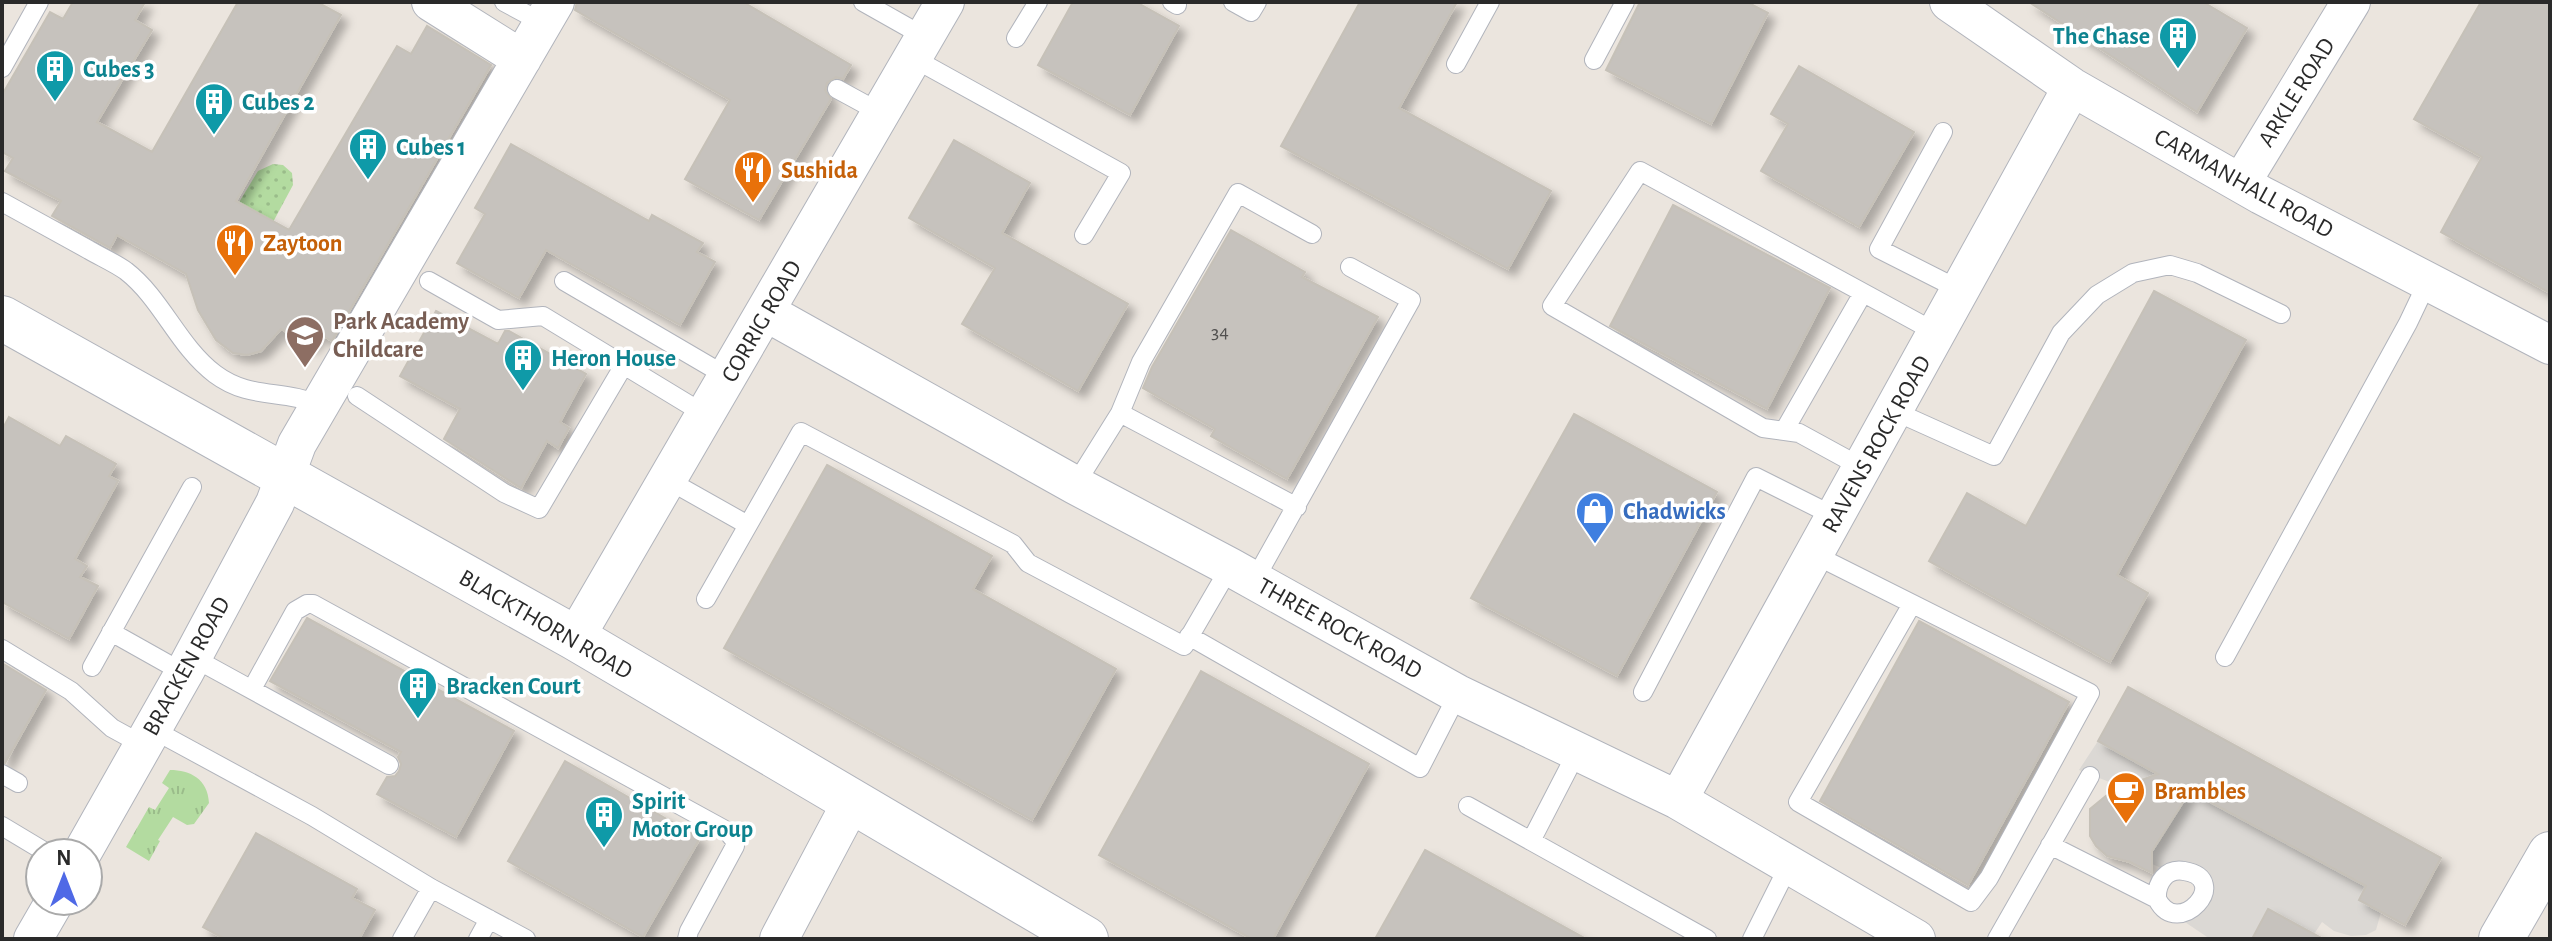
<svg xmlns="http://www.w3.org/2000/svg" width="2552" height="941" font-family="'Alegreya Sans',sans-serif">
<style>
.grass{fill:url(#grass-tufts)}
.park{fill:url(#park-dots)}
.plaza{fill:#dbd8d4}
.building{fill:#c6c2bd;stroke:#c6c1b8;stroke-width:2;filter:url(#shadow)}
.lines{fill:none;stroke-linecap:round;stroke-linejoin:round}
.lane-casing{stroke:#b1b4bc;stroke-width:20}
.street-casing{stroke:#b1b4bc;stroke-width:40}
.secondary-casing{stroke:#b1b4bc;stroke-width:46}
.lane{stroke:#fff;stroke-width:18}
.street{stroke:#fff;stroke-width:38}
.secondary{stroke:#fff;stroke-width:44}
.labels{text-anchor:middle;stroke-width:7;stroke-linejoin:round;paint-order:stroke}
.number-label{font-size:20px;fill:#51504f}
.culture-label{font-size:24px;font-weight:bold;fill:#0d838f;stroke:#fff;text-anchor:start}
.street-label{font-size:24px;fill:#2a2a2a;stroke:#fff}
.food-label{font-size:24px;font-weight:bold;fill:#c56008;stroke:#fff;text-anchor:start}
.education-label{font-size:24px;font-weight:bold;fill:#785e54;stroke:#fff;text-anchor:start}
.shop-label{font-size:24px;font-weight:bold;fill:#366cbe;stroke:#fff;text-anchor:start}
</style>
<defs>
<pattern id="grass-tufts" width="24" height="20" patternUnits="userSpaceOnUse" patternTransform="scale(2)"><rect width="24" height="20" fill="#b3dba0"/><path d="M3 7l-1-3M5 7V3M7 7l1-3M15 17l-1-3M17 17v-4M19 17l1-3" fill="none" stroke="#9abc8a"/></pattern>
<pattern id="park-dots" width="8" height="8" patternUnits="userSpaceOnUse" patternTransform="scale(2)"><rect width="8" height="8" fill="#b3dba0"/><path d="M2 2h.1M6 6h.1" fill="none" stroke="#9abc8a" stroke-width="1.8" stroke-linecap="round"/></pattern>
<filter id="shadow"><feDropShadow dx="7" dy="7" stdDeviation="4" flood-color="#0004"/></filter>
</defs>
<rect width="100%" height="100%" fill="#ebe5de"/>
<path class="grass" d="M170,770C190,770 208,779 209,803L194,824L187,825L173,817L158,840L160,841L149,861L126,847L149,807L155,810L169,788L162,783Z"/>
<path class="park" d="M273,164L283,165L292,173L293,185L272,224L238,204L258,171Z"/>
<path class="plaza" d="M2098,741L2366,886L2381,912L2376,930L2366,935L2351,936L2334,931L2322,922L2314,934L2268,909L2252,939H2210L2179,918L2203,886L2152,864V851L2166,828L2127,789L2079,770Z"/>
<path class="building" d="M73,2H145L135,20L152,30L97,122L152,152L238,2H317L341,15L236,201L289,230L397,46L411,54L427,26L491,65L332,341L318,333L311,346L281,329L261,351L247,355L233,353L216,340L198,310L186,274L117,235L110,248L52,216L61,201L5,171L13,158L2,152V95L50,12L63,19Z
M577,2H743L851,65L843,79L836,77L827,83L825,90L831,99L759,220L685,179L730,100L575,10Z
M1073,2H1136L1179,26L1130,115L1038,65Z
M1360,2H1457L1399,108L1551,191L1508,269L1281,146Z
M1640,2H1747L1768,13L1711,124L1606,70Z
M2029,2H2203L2247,28L2197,112Z
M2481,2H2550V293L2441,232L2482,157L2414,119Z
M1799,66L1914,132L1859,227L1761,171L1788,124L1771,114Z
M954,140L1030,183L1002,233L1128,304L1078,391L962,324L995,268L909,218Z
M511,144L649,221L652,215L703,243L697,252L715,262L680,325L546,250L519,298L457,263L485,214L475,208Z
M1673,205L1830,288L1767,409L1610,326Z
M1231,230L1305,272L1302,277L1378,317L1287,479L1211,436L1215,429L1143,388L1152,367Z
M2154,291L2246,340L2117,575L2148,593L2110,662L1929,561L1967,493L2026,526Z
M436,311L498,344L505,331H509L586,374L560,422L569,428L558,448L547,441L521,488L444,439L460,409L400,376Z
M1574,414L1717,492L1617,676L1471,598Z
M9,417L60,446L66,436L116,464L109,476L118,481L75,559L87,566L80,577L98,586L69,639L2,602V430Z
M827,465L992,556L973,589L1116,669L1032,820L724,648Z
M307,618L514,731L456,837L377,794L387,777L395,776L399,771L401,764L398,757L401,752L270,681Z
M1919,621L2069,702L1968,885L1820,801Z
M2,663L46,690L5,763L2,762Z
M1201,671L1369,764L1273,939H1252L1099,855Z
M2128,687L2441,858L2405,925L2359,900L2366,886L2190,791L2152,851V873L2130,862L2107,856L2096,846L2090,836V809L2112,791L2158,774L2098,741Z
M565,761L700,838L643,937L508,861Z
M256,833L357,889L352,898L375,910L359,939H225L203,927Z
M1425,850L1501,892L1586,939H1375Z
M2268,909L2323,939H2252Z"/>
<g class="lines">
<g class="lane-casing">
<path id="lane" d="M504,2L543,23
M863,2L925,37
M1172,2L1177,5
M1233,2L1251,12L1257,2
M1016,38L1038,2
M913,58L1121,173L1084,235
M1594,60L1625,2
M1456,64L1490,2
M2,68L39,2
M837,89L881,113
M1943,132L1879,249L1960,290
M2,202C31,218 60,234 89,250C101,257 115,263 126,271C162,299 178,346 215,374C251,401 285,388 320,406
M429,281L498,320L543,316L706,415
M564,281L728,377
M357,396L504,493L539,509L624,365
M1894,411L1994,456L2061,333L2097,295L2133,273L2170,265L2197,273L2281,314
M1120,413L1297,507
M1784,431L1863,293
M1863,468L1799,433L1763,428L1552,306L1640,171L1937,333
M668,480L746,524
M1075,485L1120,413L1141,362L1238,193L1312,234
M1815,555L2090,693L1989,878L1971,902L1798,802L1912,604
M1254,581L1411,300L1350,267
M706,599L801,432L1013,544L1028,563L1184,646L1230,567
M111,632L184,673
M1189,636L1420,768L1458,694
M2,649L71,691L112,728L143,745
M192,657L389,765
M2225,657L2408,323L2427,283
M92,667L192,487
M252,689L295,611L307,604H313L727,831L735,841V846L689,931L687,939
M1643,692L1756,477L1836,517
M152,729L312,816L431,888L526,939
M2,774L18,783
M1468,806L1707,939
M2,826L47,853
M1531,841L1577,752
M2050,845L2157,899C2178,941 2234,879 2184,871C2166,868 2156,883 2157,899
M402,939L431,888
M478,939L489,919
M1752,939L1789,865
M1997,939L2090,776"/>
</g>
<g class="street-casing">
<path id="street" d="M431,2L522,59
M1949,2L2072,87L2261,195L2550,345
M2241,183L2351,2
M766,312L1075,485L1230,567L1458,694L1678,800L1916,939
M575,638L945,2
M1678,800L2072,87
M82,853L184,673L275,503L297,444L555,2
M33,939L55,901
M779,939L851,803"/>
</g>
<g class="secondary-casing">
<path id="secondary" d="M2,318L575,638L1086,939
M2501,939L2550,854"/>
</g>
<use href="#lane" class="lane"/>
<use href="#street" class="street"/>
<use href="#secondary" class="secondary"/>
</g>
<defs>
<g id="building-pin" transform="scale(2)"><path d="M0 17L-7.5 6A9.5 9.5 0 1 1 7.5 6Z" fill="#0f9aa8" stroke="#fff"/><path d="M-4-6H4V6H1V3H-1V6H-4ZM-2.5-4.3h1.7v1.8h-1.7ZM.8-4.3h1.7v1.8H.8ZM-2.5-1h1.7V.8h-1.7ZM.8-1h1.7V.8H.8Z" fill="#fff"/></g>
<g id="restaurant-pin" transform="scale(2)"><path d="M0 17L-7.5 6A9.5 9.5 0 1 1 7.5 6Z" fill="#e8710a" stroke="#fff"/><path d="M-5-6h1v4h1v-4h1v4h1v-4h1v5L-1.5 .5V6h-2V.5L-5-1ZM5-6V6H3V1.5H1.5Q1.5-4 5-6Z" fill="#fff"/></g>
<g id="school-pin" transform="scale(2)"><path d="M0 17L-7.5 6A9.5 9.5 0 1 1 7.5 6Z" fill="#8d6e63" stroke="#fff"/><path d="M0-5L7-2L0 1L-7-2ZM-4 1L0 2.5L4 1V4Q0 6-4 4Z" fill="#fff"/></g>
<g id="shop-pin" transform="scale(2)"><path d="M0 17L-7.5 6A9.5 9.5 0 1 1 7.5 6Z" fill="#3f7fe0" stroke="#fff"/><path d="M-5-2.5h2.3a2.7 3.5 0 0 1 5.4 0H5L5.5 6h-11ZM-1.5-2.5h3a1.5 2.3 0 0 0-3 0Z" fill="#fff"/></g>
<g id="cafe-pin" transform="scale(2)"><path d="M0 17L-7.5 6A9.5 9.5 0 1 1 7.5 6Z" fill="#e8710a" stroke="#fff"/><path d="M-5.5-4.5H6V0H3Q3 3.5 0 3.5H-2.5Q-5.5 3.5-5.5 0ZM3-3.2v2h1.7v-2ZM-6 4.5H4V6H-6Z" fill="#fff"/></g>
</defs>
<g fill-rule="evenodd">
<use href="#building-pin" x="2178" y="36"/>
<use href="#building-pin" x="55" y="69"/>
<use href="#building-pin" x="214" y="102"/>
<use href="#building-pin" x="368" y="147"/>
<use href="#restaurant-pin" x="753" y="170"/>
<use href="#restaurant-pin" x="235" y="243"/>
<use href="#school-pin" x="305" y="335"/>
<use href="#building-pin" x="523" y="358"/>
<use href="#shop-pin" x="1595" y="511"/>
<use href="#building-pin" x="418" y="686"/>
<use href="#cafe-pin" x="2126" y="791"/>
<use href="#building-pin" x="604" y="815"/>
</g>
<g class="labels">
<g class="number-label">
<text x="1220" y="338">34</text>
</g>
<g class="culture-label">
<text x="2150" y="44" text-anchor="end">The Chase</text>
<text x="83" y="77">Cubes 3</text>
<text x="242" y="110">Cubes 2</text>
<text x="396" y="155">Cubes 1</text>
<text x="551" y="366">Heron House</text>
<text x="446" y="694">Bracken Court</text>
<text x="632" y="809">Spirit<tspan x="632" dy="28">Motor Group</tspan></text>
</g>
<g class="street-label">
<text transform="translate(2296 92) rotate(-58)" y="8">ARKLE ROAD</text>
<text transform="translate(2244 183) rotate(29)" y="8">CARMANHALL ROAD</text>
<text transform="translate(761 321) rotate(-60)" y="8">CORRIG ROAD</text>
<text transform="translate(1876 444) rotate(-61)" y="8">RAVENS ROCK ROAD</text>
<text transform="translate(546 624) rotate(30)" y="8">BLACKTHORN ROAD</text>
<text transform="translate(1340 628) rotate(29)" y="8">THREE ROCK ROAD</text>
<text transform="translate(186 666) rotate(-61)" y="8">BRACKEN ROAD</text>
</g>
<g class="food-label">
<text x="781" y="178">Sushida</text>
<text x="263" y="251">Zaytoon</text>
<text x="2154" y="799">Brambles</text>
</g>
<g class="education-label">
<text x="333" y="329">Park Academy<tspan x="333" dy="28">Childcare</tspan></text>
</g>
<g class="shop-label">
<text x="1623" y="519">Chadwicks</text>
</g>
</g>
<rect width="2552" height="941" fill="none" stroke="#2a2a2a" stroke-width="8"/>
<g transform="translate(64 877)"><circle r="38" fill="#ffffff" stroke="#aaaaaa" stroke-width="2"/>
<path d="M0-6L14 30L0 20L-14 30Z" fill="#4f69e6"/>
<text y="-12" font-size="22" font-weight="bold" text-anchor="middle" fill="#2a2a2a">N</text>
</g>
</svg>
